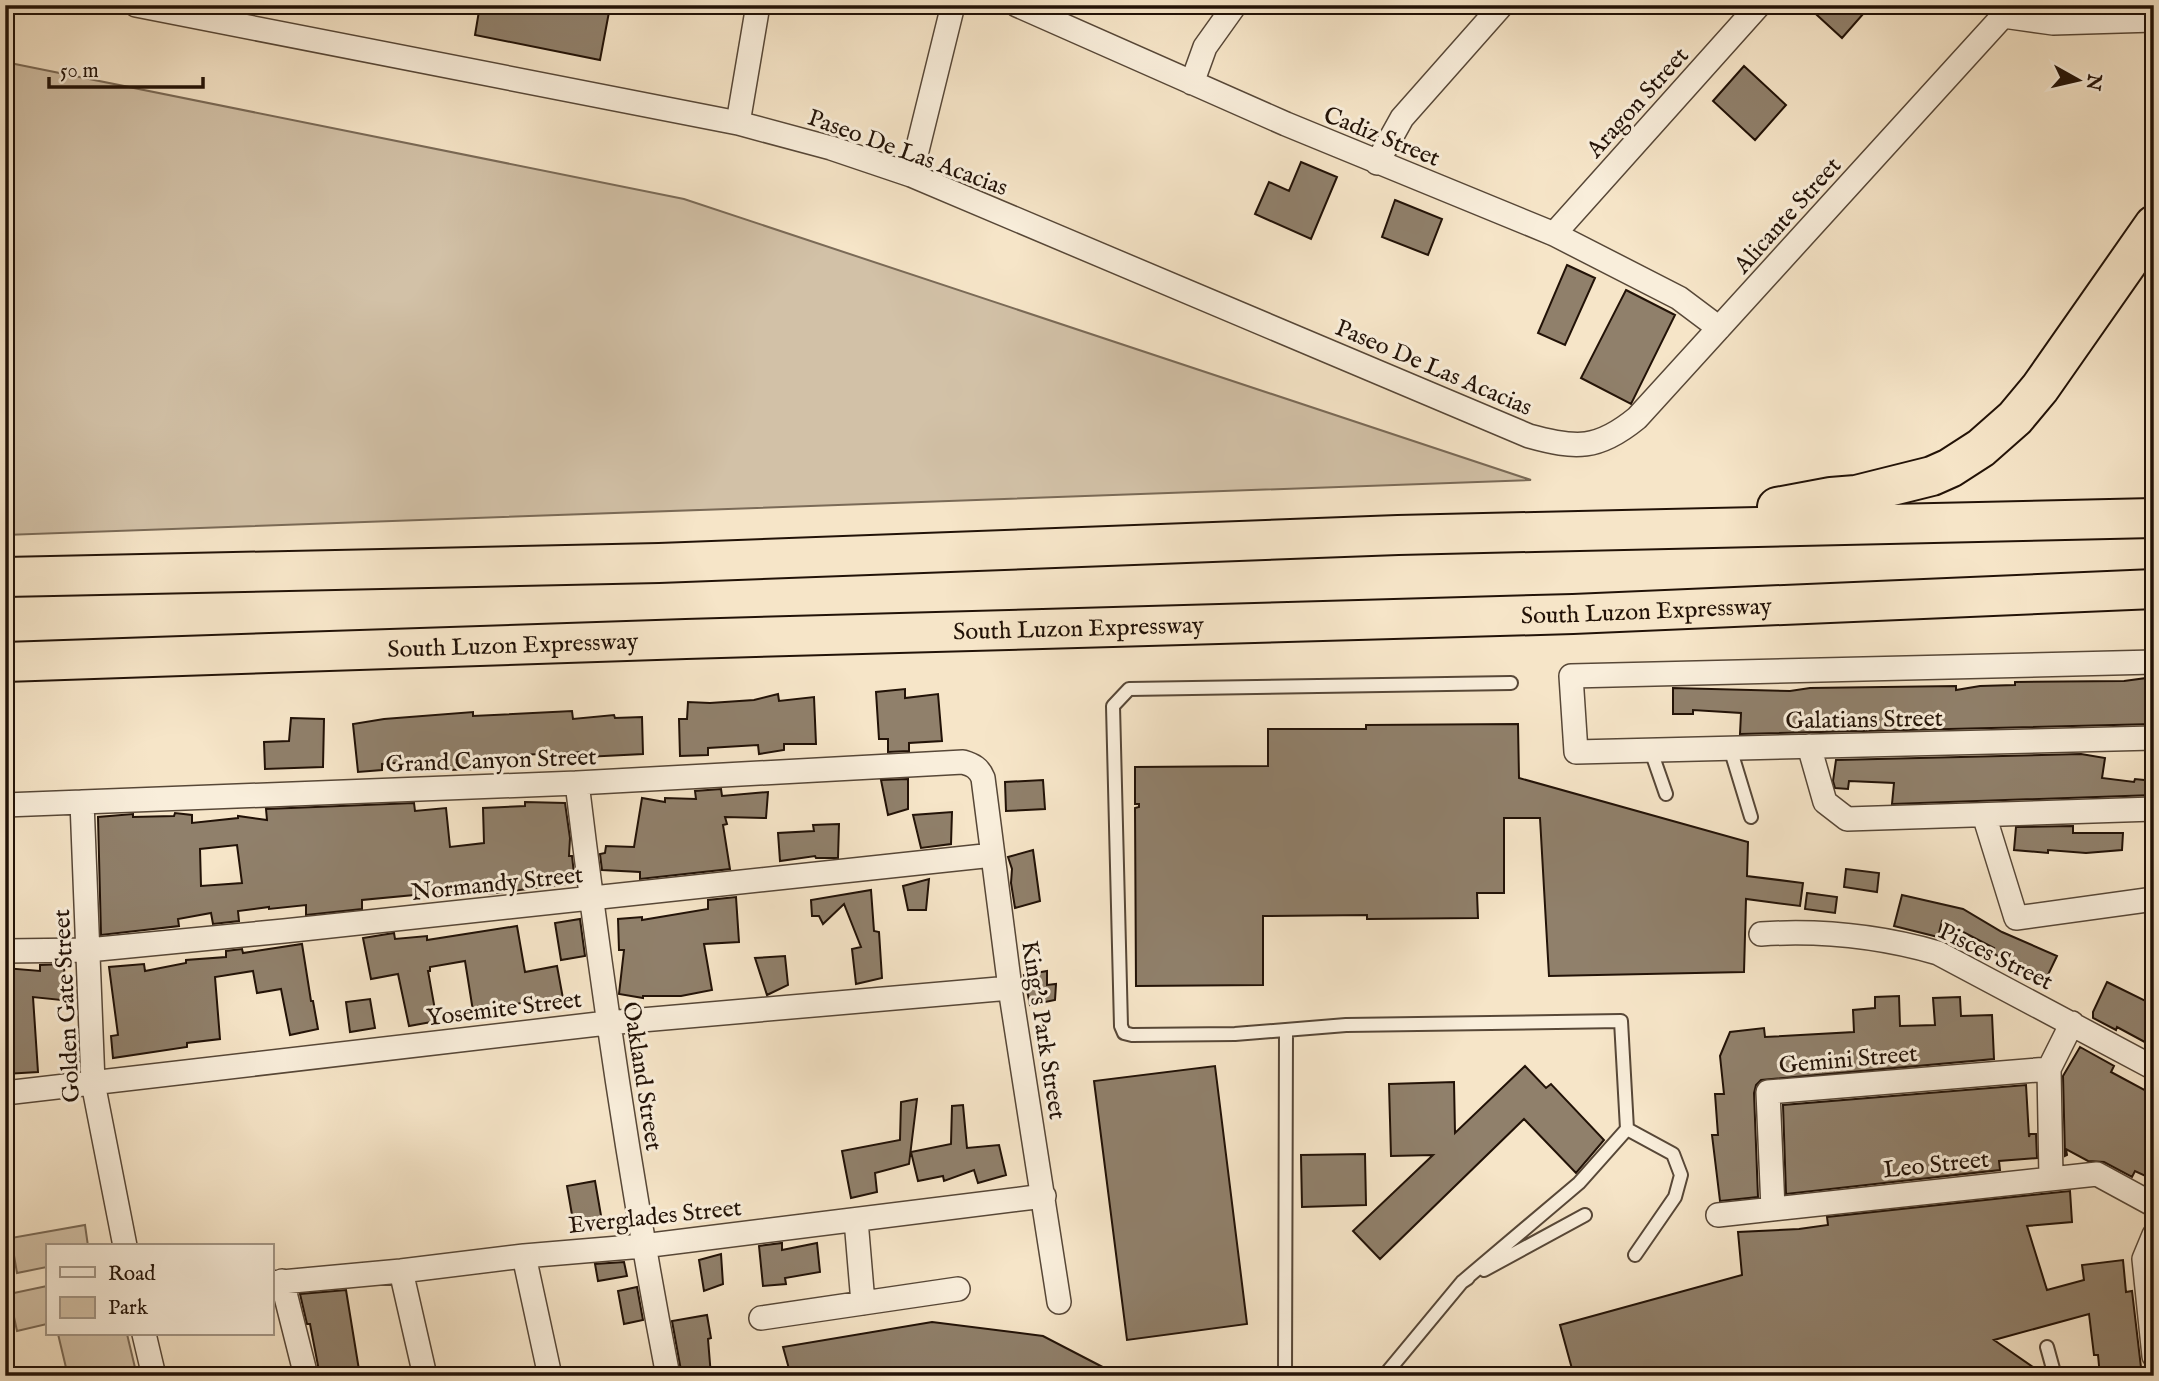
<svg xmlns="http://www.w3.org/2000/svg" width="2159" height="1381" font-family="'IM FELL English',serif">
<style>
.green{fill:#d2c1a7;stroke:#7a6a57;stroke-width:2}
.building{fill:#90806b;stroke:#221207;stroke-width:2;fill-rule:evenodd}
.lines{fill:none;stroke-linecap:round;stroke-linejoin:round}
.service-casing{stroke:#574737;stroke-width:16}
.minor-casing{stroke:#574737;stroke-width:26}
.motorway-casing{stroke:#221207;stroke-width:42}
.service{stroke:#f9eedb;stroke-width:12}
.minor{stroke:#f9eedb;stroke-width:23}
.motorway{stroke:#f6e5c8;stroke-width:38}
.labels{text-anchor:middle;stroke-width:6;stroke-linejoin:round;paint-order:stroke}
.street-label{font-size:24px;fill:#221207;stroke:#f9eedb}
</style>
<rect width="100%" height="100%" fill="#f6e5c8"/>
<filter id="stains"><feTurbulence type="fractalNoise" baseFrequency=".00286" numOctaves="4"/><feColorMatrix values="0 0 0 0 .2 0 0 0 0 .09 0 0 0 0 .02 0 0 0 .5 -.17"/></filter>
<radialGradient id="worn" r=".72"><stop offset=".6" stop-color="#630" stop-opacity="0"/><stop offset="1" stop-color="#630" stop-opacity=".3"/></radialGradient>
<path class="green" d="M5,62L684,199L1531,480L5,535Z
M85,1225L88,1246H47V1267L17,1273L11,1238Z
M47,1286V1324L17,1331L9,1294Z
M58,1334H127L137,1376H68Z"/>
<path class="building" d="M480,5H571L609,12L600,60L475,35Z
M1806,5H1871L1842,38Z
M1744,66L1786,105L1755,140L1713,101Z
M1301,162L1337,177L1311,239L1255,214L1269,182L1289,191Z
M1395,200L1442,219L1428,255L1382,237Z
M1567,265L1595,278L1565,345L1538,333Z
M1626,290L1675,315L1631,404L1581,378Z
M2154,677V724L1740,734L1741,713L1693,710V714H1673V688L1790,691L1810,688L1956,686V690L1980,686L2015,685V682L2124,681Z
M905,689V698L938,694L942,741L909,743V751L888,752V739H879L876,692Z
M778,694L779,701L814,697L816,744H784V750L759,754L758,745L708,748V755L680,756L679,719H687L688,702L710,703L754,700Z
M572,711L573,719L614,715L615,718L642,717L643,754L585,757V752L475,757L476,769L450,770L449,764L423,767L422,761L382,764V770L358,772L353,724L384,719L473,712V716Z
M291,718L324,719L323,767L265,769L264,742L289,741Z
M1518,724L1519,778L1748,842L1747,876L1803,883L1800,906L1746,899L1744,972L1549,976L1540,818H1504V893H1477L1478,918L1367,919V915L1263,916V985L1136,986L1135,808L1139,807V804H1135V767L1268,766V729H1366V725Z
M2081,754L2105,758L2102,778L2134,782L2135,779L2154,781V795L1892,804L1894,783L1849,781L1848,789L1835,788L1833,781L1836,760Z
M908,779V809L888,815L881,780Z
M1043,780L1045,809L1006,811L1005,782Z
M721,789L722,796L768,792L766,818L725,817L727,824L723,825L730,869L640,879V872L602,870L600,854L605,853L606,846L634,847L642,798L665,802V798L696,799L695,791Z
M525,802L565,803L570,838L569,856H572L575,883L489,894L488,888L362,900V909L306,915V905L269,909V907L238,911L239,921L213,924L211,913L178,919L179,926L101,935L98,817L133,814V817L174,816L175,813L192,815V823L238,818V816L267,820L266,809L414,803L415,811L446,808L450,847L484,843L483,808L525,806ZM237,845L242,883L201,886L200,849Z
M952,812L951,844L921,848L913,815Z
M839,824L838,858H816L815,856L780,861L778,833L814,831L813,825Z
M2073,826V833H2123L2122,850L2086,853L2048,850V853L2014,850L2016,827Z
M1033,850L1040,901L1015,908L1011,883L1012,869L1008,857Z
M1846,869L1879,873L1877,892L1844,887Z
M929,879L926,910H908L903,886Z
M871,890L874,931L879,932L882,978L856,984L852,949L861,947L844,904L823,924L819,916H812L811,900Z
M1807,893L1837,897L1835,913L1805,909Z
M1902,895L1963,909L2002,932L2057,956L2046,979L1992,953L1994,948L1942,921L1938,937L1894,926Z
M736,897L739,942L704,944L712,990L681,996H643V998L619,994L624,950H619L618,919L642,917V920L708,909V900Z
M580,919L585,956L561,960L555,923Z
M517,926L525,972L557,966L564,1004L535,1009L534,1001L473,1011L465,961L430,967V971H428L437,1021L409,1026L398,974L371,979L363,938L394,933L395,939L427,936V940Z
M302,944L311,1001H313L318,1029L290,1035L281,989L257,993L253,971L215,977L220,1039L187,1043V1047L113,1058L111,1036L118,1035L109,967L144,964L145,971L186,963V960L226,957V951L242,949L243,953Z
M785,956L788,985L767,995L755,958Z
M65,964L61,1000L33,997L38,1072L5,1074V968L40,971V965Z
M1047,971V985L1056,984L1055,1000L1030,1005L1024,975Z
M2107,982L2154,1005V1047L2117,1027L2116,1030L2093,1018V1012Z
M1899,996L1900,1026L1935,1025L1933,998L1960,997L1961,1016L1992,1015L1994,1059L1761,1080L1756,1085L1754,1093L1758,1197L1720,1201L1712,1135H1718L1715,1094H1724L1720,1056L1730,1032L1764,1028L1765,1037L1854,1032L1853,1010L1875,1008V997Z
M370,999L375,1028L350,1032L346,1002Z
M2080,1047L2114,1066L2111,1072L2154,1095V1180L2135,1171L2132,1177L2104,1162L2088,1161L2066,1149L2067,1155L2065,1156L2063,1076Z
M1215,1066L1247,1324L1127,1340L1094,1081Z
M1525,1066L1546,1088L1551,1084L1604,1140L1576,1173L1524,1119L1380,1259L1353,1231L1433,1155L1391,1156L1389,1084L1454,1082L1455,1133Z
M2026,1085L2029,1137L2030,1134H2036L2037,1158L1999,1161L2000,1170L1786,1194L1783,1105Z
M917,1099L909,1164L875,1173L877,1192L851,1198L842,1151L900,1140L901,1102Z
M963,1105L967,1148L999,1145L1006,1175L978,1183L974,1170L944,1181L943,1176L918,1181L911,1152L951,1144L952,1106Z
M1365,1154L1366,1205L1302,1207L1301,1155Z
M595,1181L603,1227L575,1232L567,1186Z
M2070,1191L2072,1222L2027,1226L2047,1290L2084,1280L2082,1265L2123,1260L2126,1292L2132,1291L2142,1376H2100L2098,1355H2094L2089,1314L1994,1340L2046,1376H1574L1560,1325L1742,1275L1738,1232L1799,1229L1828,1225L1827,1217Z
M782,1243V1250L817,1243L820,1272L785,1278L786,1284L763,1286L759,1246Z
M721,1254L723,1284L704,1291L699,1260Z
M624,1262L627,1276L598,1281L595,1264Z
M637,1287L643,1320L624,1324L618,1291Z
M346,1290L360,1376H320L310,1324H307L300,1294Z
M707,1315L711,1338L708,1339L711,1376H682L672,1321Z
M932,1322L1043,1336L1120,1376H791L783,1347Z"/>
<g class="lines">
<g class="service-casing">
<path id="service" d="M1730,748L1751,817
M1651,751L1666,794
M1627,1129L1673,1154L1681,1175L1675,1197L1635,1255
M1484,1270L1585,1215
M1462,1282L1579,1183L1627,1129L1621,1021L1346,1025L1235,1034L1132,1035L1124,1033L1121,1026L1113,706L1129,689L1511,683
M2047,1347L2055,1376
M1285,1376L1286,1030
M1384,1376L1462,1282L1468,1278"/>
</g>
<g class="minor-casing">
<path id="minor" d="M136,5L738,123L831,148L911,175L1529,436C1576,449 1598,450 1637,418L2013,5
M1017,5L1286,124L1554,234L1679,298L1719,328
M2003,16L2053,23L2154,20
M1192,83L1205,47L1235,5
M738,123L758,5
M1377,163L1402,118L1502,5
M911,175L953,5
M1554,234L1759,5
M2154,662L1571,676L1576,752L2154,738
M1809,746L1825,802L1847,819L2154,809
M577,783C601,982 630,1179 668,1376
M82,802L93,1083L125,1246
M5,805L577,783L963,762C973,765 979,768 983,778L1010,988L1059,1302
M1984,815L2016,918L2154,899
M1761,934C1822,930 1879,936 1938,953L2154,1068
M5,951L88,950L284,931L993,855
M5,1093L607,1023L1010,988
M2051,1178L2049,1069L2072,1023
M1773,1209L1768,1092L2049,1069
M1718,1215L2097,1174L2154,1205
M856,1220L863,1303
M2154,1235L2144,1259L2154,1356
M524,1256L550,1376
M401,1271L425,1376
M282,1281L306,1376
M271,1283L401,1271L524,1256L643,1246L1044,1196
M761,1318L958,1289
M144,1334L154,1376"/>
</g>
<g class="motorway-casing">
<g id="motorway">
<path d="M1777,507L1831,497L1856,495L1932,476L1950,468L1981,448L2015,418L2040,388L2154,225"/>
<path d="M5,577L659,563L1398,535L2154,518"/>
<path id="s1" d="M5,662L686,639L1573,614L2154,589"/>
</g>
</g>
<use href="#service" class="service"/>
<use href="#minor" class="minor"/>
<use href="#motorway" class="motorway"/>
</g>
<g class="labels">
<g class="street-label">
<text transform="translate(1637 102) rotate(-48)" y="8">Aragon Street</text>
<text transform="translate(1382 136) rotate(22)" y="8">Cadiz Street</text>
<text transform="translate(908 152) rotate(20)" y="8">Paseo De Las Acacias</text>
<text transform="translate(1787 215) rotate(-48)" y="8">Alicante Street</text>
<text transform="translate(1434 367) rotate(23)" y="8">Paseo De Las Acacias</text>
<text dy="8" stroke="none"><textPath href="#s1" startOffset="1642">South Luzon Expressway</textPath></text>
<text dy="8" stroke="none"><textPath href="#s1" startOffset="1074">South Luzon Expressway</textPath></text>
<text dy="8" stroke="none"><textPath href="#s1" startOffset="508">South Luzon Expressway</textPath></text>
<text transform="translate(1864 719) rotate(-1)" y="8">Galatians Street</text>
<text transform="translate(491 760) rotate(-2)" y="8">Grand Canyon Street</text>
<text transform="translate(497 883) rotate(-6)" y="8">Normandy Street</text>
<text transform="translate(1996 956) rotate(26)" y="8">Pisces Street</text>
<text transform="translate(66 1006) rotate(-93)" y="8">Golden Gate Street</text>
<text transform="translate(504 1008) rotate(-7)" y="8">Yosemite Street</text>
<text transform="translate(1044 1030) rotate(81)" y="8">King's Park Street</text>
<text transform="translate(1848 1059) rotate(-5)" y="8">Gemini Street</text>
<text transform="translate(643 1076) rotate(81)" y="8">Oakland Street</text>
<text transform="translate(1936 1164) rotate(-6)" y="8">Leo Street</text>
<text transform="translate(655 1216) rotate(-6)" y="8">Everglades Street</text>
</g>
</g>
<rect width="2159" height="1381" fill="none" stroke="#f6e5c8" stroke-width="28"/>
<rect x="7" y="7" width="2145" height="1367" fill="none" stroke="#221207" stroke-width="3.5"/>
<rect x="14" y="14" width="2131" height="1353" fill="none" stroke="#221207" stroke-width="2"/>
<rect x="46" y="1244" width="228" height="91" fill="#f9eedb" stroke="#a39686" stroke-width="2"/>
<rect x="60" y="1267" width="35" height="10" fill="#f9eedb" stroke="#a39686" stroke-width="2"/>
<text x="108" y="1280" font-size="21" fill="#221207">Road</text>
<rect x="60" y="1297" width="35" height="21" fill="#d2c1a7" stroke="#a39686" stroke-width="2"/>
<text x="108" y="1314" font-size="21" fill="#221207">Park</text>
<g transform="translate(2078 80) rotate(98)" stroke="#f9eedb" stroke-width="5" paint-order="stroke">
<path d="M0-5L12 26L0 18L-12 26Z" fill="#221207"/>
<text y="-10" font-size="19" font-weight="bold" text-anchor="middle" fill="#221207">N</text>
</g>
<path d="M49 77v10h154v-10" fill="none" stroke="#221207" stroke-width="3.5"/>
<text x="60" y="77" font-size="21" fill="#221207" stroke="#f9eedb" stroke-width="5" paint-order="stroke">50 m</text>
<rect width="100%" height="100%" filter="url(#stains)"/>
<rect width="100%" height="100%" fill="url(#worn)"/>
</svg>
